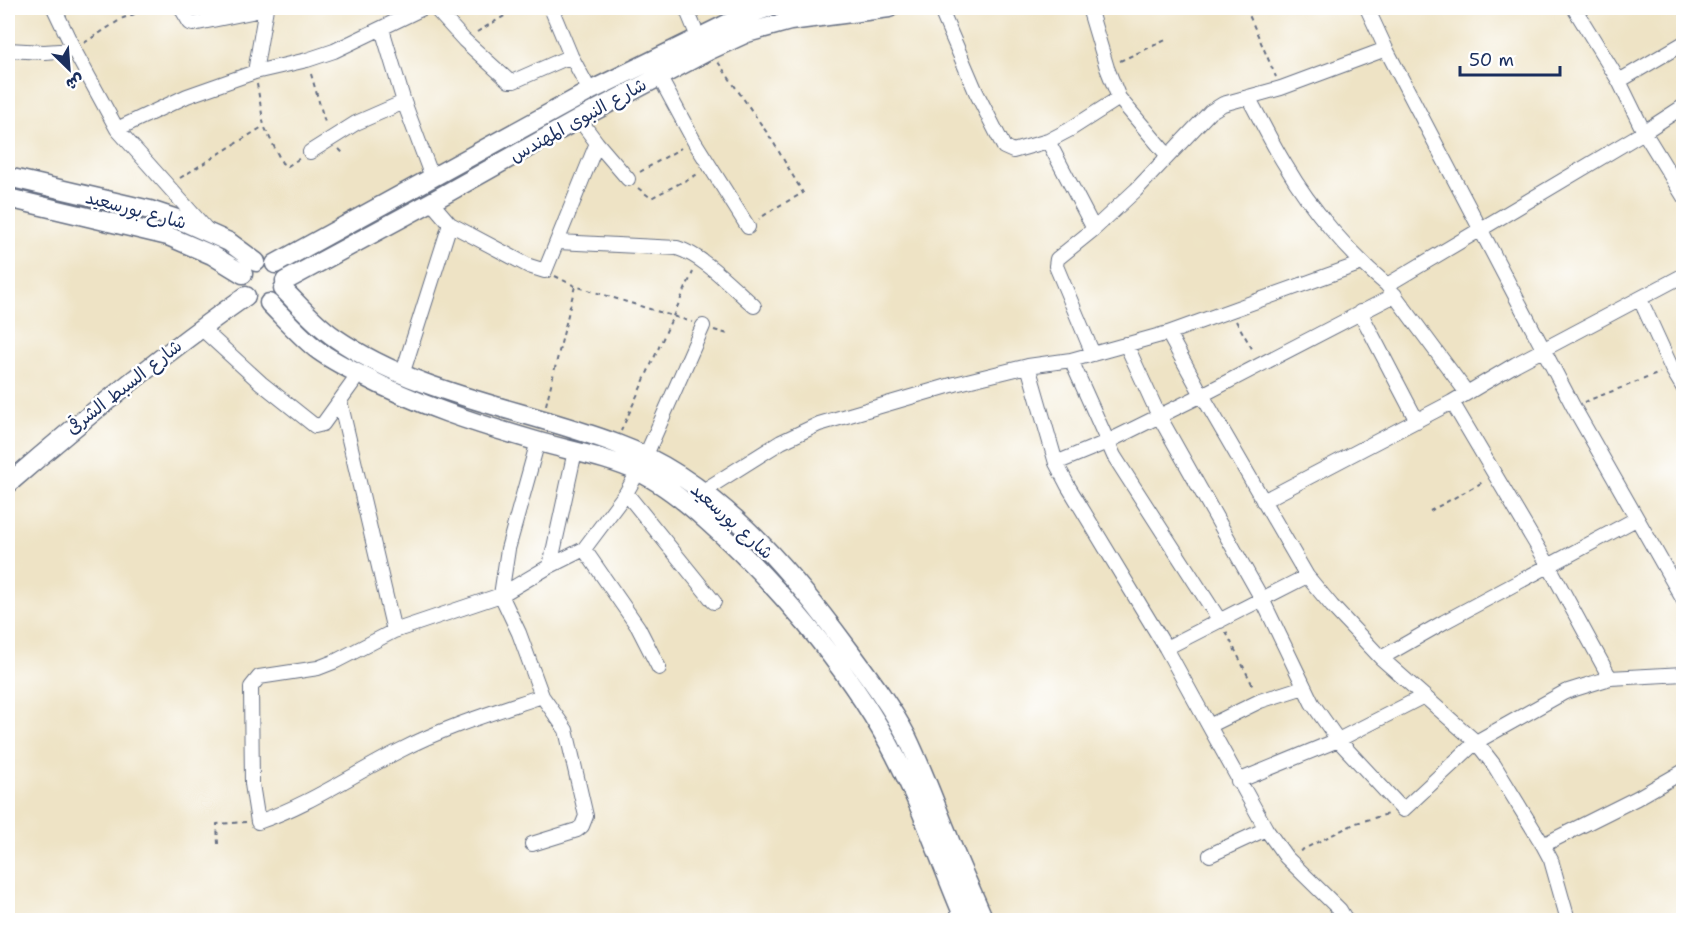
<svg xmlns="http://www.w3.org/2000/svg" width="1691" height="928" font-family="'Shantell Sans','Playpen Sans Arabic',sans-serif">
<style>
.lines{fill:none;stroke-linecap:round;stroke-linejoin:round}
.minor-casing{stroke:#656e82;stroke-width:16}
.tertiary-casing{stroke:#656e82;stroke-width:21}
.path{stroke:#656e82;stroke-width:2;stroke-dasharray:4.5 4.5;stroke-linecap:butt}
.minor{stroke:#fff;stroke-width:14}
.tertiary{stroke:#fff;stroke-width:18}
.labels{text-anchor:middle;stroke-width:5;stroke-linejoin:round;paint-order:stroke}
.street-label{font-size:18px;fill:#1b2f5e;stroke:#fff}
</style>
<rect width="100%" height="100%" fill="#fff"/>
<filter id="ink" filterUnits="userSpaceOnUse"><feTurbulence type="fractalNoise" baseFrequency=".0167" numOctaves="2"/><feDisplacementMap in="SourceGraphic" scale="12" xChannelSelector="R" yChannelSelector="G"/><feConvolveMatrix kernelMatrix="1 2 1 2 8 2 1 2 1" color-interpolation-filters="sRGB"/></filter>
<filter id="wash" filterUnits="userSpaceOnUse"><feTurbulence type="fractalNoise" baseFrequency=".008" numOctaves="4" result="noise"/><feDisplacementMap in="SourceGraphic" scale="24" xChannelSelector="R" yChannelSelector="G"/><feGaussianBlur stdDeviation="1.35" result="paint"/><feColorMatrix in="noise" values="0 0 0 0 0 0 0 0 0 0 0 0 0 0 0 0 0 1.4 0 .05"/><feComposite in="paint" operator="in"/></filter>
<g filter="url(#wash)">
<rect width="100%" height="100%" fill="#eee3c5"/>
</g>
<g filter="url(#ink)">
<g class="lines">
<g class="minor-casing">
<path id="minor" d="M54,8L74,50L117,129L208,231
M181,8L190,23L193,24L266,9
M435,8L464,40L509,81H514L571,56
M551,8L571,56L590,91
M686,8L698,37
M940,8L976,92L1004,147L1013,151L1048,141
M1089,8L1107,68L1119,98L1168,156
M1367,8L1386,49L1573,406L1684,601
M1574,8L1619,81L1644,132L1684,197
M382,29L404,102L432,177
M8,50L44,52L74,50
M255,72L266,8
M659,76L694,141L748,227
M1619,81L1684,43
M1248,97C1261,120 1272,144 1286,166C1311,209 1349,253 1387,285
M579,119L597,143L628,179
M117,129L187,96L255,72L307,60L334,51L423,8
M310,152L356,123L404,102
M431,202L450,224L529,266L545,271L597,143
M1094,229L1048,141L1069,130L1119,98
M558,242L677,248C704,256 732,287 754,306
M1640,299L1672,369L1684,389
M1360,312L1417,421
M201,328L261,383L315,426L323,424L359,374
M1168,333L1202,395L1307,576L1332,606L1381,658L1476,742L1494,765L1543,845L1637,798L1684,771
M1126,344L1159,416L1262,599L1312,703L1338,740L1403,810L1476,742L1565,692L1610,678L1684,674
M1093,354L1056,266L1057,259L1094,229L1136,190L1210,112L1223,104L1281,88L1386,49
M1071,360L1114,456L1220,621
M1028,366L1056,463L1068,486L1166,648L1266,829L1286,857L1340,910L1346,920
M402,375L450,224
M1467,393L1387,285L1644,132L1684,106
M340,401L394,631
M646,455L703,326
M1056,463L1107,442L1202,395L1395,295
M703,491L781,442L819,424L955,384L1028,366L1071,360L1168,333L1362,263
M626,493L714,602
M1263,501L1452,402
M584,549L638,627L659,668
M550,566L575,451
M1166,648L1307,576
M1381,658L1444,622L1636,519
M1610,678L1549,566L1452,402L1516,364L1684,275
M542,696C495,712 445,727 401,750C353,774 309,805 258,822L252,784L251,687L259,677L318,668L336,661L394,631L501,595L550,566L584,549L626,493L638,472
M1209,726L1260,701L1304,687
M1238,781L1338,740L1424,696
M532,844L577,830L582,826L586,816L566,730L542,696L519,633L501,595L508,549L538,441
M1543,845L1551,860L1568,920
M1210,855L1266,829"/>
</g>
<g class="tertiary-casing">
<path id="tertiary" d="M8,177L150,210L180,220L229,242L256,262
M8,198L168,236L212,255L243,274
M275,264L590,91L741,17L767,8
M285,281L431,202L579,119L710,50L747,33L790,21L889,8
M283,289C299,305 315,324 334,337C419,396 523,408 617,444C715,480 789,568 849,650C869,677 891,706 907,737C922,768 934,801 947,833C958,863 972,891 984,920
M269,303C284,318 298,334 315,348C329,359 345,367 361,375C418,405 474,423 536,441C570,451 607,457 639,472C664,484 686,502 707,521C774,580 846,666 889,744C920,800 940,862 965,920
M8,484C84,418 163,354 246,296"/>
</g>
<path class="path" d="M1246,8L1276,77
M477,32L518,8
M84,43L123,18L153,8
M1120,61L1168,39
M718,62L772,140L803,193L775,208L759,219
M311,74L326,126
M257,84L264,126L282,163L288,166L300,158
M339,149L345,155
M640,172L681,148
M180,178L264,126
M638,188L651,198L698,174
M555,276L575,286L692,322
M1236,321L1254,352
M714,330L731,335
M1584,402L1660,373
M546,405L575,286
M621,431L693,272
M1430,511L1483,482
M1226,632L1254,688
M218,844L217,824L246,822
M1300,851L1356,823L1388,814"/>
<use href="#minor" class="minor"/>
<use href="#tertiary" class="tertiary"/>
</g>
</g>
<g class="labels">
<g class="street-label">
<text transform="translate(578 120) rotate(-29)" y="6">شارع النبوى المهندس</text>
<text transform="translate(136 210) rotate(15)" y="6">شارع بورسعيد</text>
<text transform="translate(124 387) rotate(-38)" y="6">شارع السبط الشرقى</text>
<text transform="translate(732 521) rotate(42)" y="6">شارع بورسعيد</text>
</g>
</g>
<rect width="1691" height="928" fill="none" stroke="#fff" stroke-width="30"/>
<g transform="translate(69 69) rotate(155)" stroke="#ffffff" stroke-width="4.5" paint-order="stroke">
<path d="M0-4.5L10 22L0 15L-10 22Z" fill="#1b2f5e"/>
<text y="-9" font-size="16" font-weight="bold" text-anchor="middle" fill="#1b2f5e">ش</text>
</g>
<path d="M1460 66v9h100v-9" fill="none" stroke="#1b2f5e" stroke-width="3"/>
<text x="1469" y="66" font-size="18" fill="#1b2f5e" stroke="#ffffff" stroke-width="4.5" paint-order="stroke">50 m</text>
</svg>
